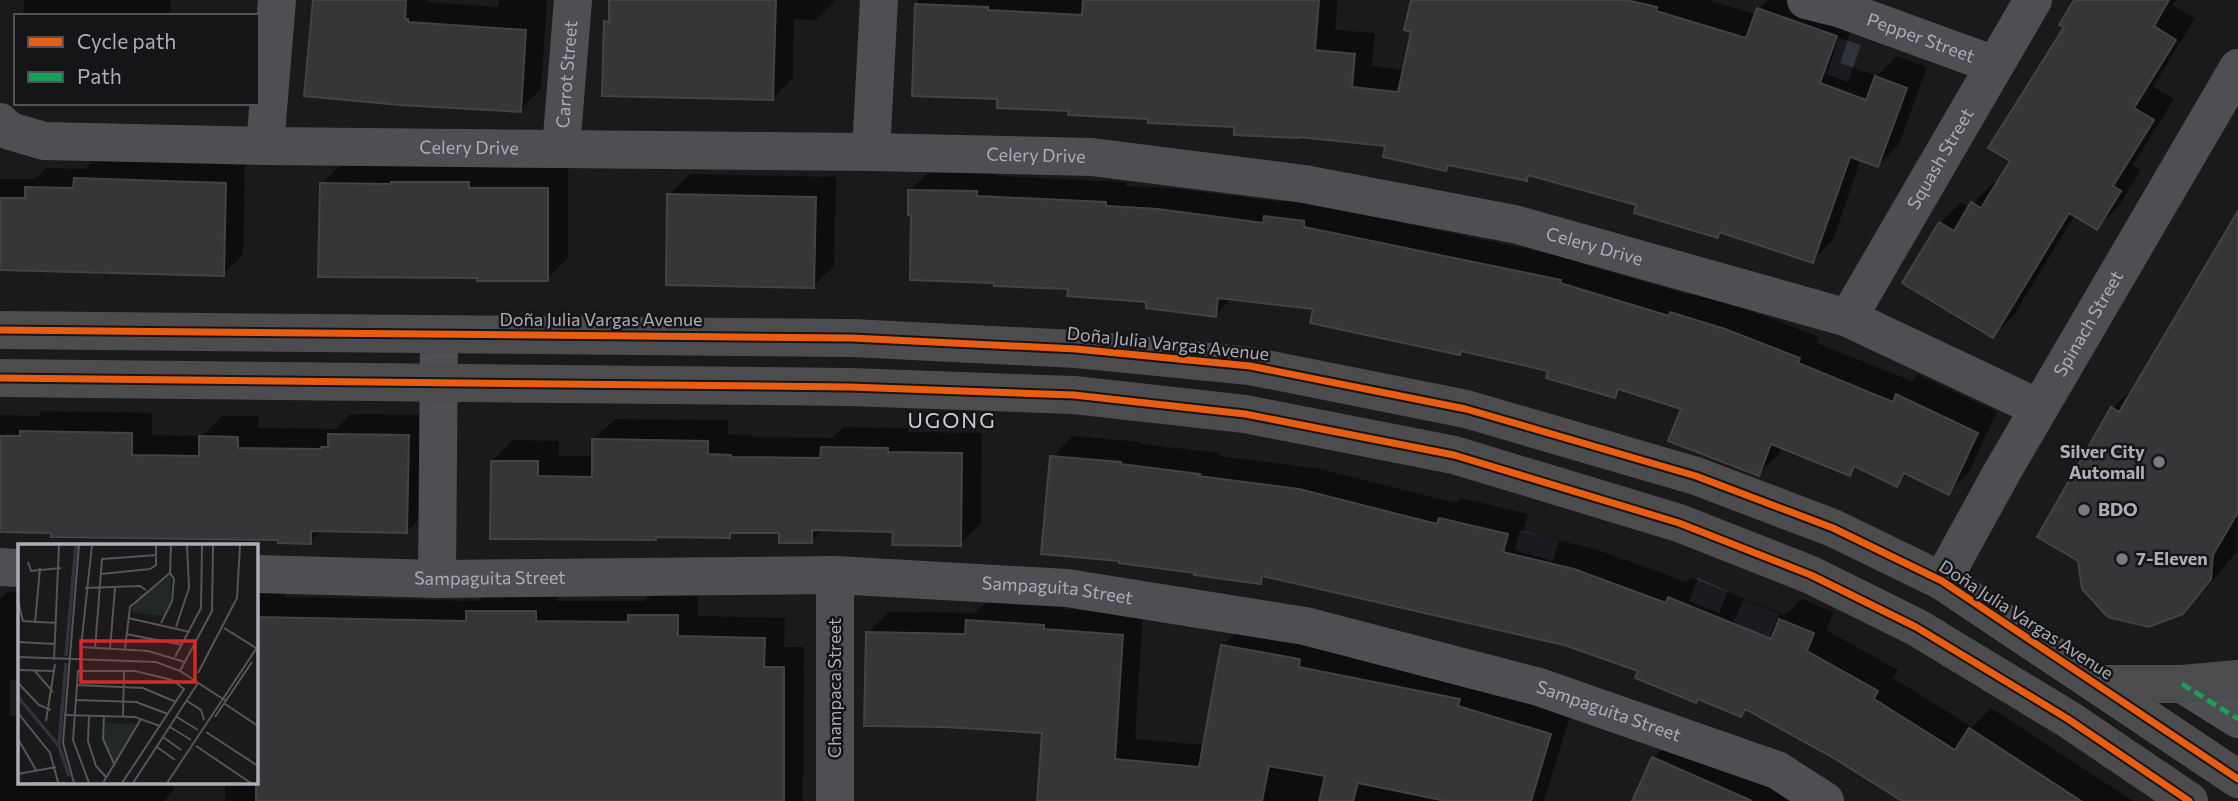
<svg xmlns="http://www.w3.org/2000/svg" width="2238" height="801" font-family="Commissioner,sans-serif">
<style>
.water{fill:#30333d}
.shadow{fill:#0007}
.building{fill:#363638;stroke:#434346;stroke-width:2}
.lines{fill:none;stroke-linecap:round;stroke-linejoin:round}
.minor{stroke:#4f4f53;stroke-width:38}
.major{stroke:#4c4c4f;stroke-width:38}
.quiet{stroke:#1a9f57;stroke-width:5;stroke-dasharray:10 5;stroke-linecap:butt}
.cycleway-casing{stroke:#151416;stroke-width:11}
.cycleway{stroke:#e95d12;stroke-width:7}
.poi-dot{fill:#7a7a81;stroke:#151416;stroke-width:2.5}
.labels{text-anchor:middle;stroke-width:5;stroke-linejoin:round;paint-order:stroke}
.street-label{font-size:18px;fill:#adadb9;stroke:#151416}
.poi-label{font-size:18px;font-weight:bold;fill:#adadb9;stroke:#151416;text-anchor:start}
.quarter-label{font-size:21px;letter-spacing:2px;fill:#cecdd6;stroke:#151416}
.inset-river{fill:none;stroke:#30333d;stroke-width:3.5}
.inset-road{fill:none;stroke:#55555a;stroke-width:2}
.view{fill:#d62828;fill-opacity:0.15;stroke:#d62828;stroke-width:3.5}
.inset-edge{fill:none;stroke:#adadb9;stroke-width:3.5}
</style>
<rect width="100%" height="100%" fill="#1a1a1a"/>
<path class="water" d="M1839,38L1861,45L1848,82L1827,74Z
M1520,530L1559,541L1553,561L1515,550Z
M1698,578L1728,591L1719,613L1689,601Z
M1744,599L1779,614L1766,645L1730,629Z
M10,680H19V716H10Z"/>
<path class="shadow" d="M24,0H171V16H23Z
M315,0H427V2L499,7V0H547L541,89L520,110Z
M611,0H836L816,20L794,19L793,78L773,98L605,22L610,17Z
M918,0H1338L1335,30L1375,33L1372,66L1404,70L1413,31V0H1708L1757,15L1759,9L1768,0H1814L1856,15L1840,63L1877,76L1897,56L1927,67L1899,144L1878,165L1861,159L1833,240L1812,261L1722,231L1717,236L1638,204L1532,174L1526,179L1451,164L1446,169L1387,144L1070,110L999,97L914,94Z
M2077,0H2176L2173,5L2195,18L2153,87L2174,99L2133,165L2141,170L2118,207L2097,228L2075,215L2014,315L1993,336L1940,223L1961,202L1970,207L1994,182L1998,184L2012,160Z
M95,159L245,164L243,255L223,274L0,269V179H35L46,168L85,169Z
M489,162V168H568V258L547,279L322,184L342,163Z
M931,170L997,171V176L1126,182V186L1180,189L1281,202L1286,196L1323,206L1580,260V263L1690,295L1693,293L1746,309L1819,337L1817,343L1912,381L1918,375L1997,412L1969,472L1949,492L1908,473L1897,485L1857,466L1849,474L1782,447L1780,453L1759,474L1683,408L1622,389L1614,396L1551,370L1463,350L1460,353L1315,308L1232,298L1215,315L1070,287L913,213L910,190Z
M690,174L836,177L834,266L813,286L669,195Z
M2238,214L2237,551L2209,585L2182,612L2079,560L2039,536L2113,408L2139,382Z
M42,411L152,413V435L202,436L222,416H259L258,428L336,429L351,414L429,415L428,510L407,531L322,530L310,542L280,538L0,530V415L38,416Z
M615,419L728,420V434L751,435V437L832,438L843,427L908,428V432L982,433L981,523L960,544L894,530L824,529L811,541L781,531H734L729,537L659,536L656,539L492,461L513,440L559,441V456H594V439Z
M1073,436L1141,442V444L1220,453L1219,456L1320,469L1456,503L1461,498L1528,514L1523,532L1595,549L1686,582L1691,577L1785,615L1802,599L1834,612L1826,630L1898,670L1893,678L1972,727L1991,708L2133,801H1920L1747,709L1741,715L1699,698L1696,701L1640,670L1565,643L1268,575L1260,582L1052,457Z
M488,591H557V601H644L651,594L698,595V616L785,618L784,647H804L803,801H225V782H256V592L285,593V597L478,601Z
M7,592H19V782H174V790L164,801H0V599Z
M989,600L1065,604L1064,609L1143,615L1135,739L1205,745L1223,646L1243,625L1571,713L1544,801H1039L1044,732L868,633L889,612L975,613Z
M1676,735L1813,801H1634L1654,758Z"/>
<path class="building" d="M313,0H406L405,19H408V22L526,30L521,112L400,105L304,96Z
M609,0H776L773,100L602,96L604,21L609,22Z
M1083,0H1319L1315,50L1355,54L1352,87L1398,92L1411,32L1404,30L1411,0H1626L1657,7L1656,11L1746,38L1757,8L1837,36L1820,83L1866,100L1875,76L1907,88L1878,167L1850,157L1813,263L1719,232L1718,238L1634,213L1636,205L1528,175L1527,181L1448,165L1446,171L1383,157L1385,146L1299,137V138L1234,135V127L1148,123V119L1068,115L1069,111L997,108V99L912,96L915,4L988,7V10L1082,15Z
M2074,0H2169L2154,26L2176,40L2134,108L2154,120L2113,186L2121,191L2097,230L2069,213L1993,338L1902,283L1939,222L1954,231L1971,202L1981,208L2010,161L1988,148L2064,27L2059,25Z
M74,178L226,183L224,276L0,270V198H25V187L73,188Z
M391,182H469V188H548V281H477V278L318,277L320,183L391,184Z
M908,190L977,191V196L1106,202V206L1158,209L1263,223L1264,216L1304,221V227L1561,280L1560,283L1669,316L1670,312L1725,329L1800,358L1798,363L1893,402L1896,394L1978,433L1949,495L1904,473L1897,487L1854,466L1850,476L1771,444L1759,476L1668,441L1681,409L1618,389L1615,398L1546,378L1548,371L1461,351L1460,355L1310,323L1313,309L1218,298L1216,317L1146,308V302L1067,296L1068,289L994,286V283L910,280L911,215H908Z
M667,194L816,197L814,288L666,285Z
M2238,211V512L2213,555L2211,579L2183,614L2149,627L2108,617L2082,589L2078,561L2037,537L2111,407L2119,412Z
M20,431L132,433V455L199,456V436L238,437V448L321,449V447H328V434L409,435L407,533L311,531V544L278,543V540L51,537V533L0,532V436H20Z
M592,439L708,441V454L731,455V457L820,458L821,447L888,448V452L962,453L961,546L892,545L893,532L812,530V543H779V533H730V538L656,537V540L490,539L491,461H538V476L592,477Z
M1050,456L1121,462V464L1200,474L1199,476L1299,489L1437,524L1439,518L1508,534L1503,552L1574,569L1666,603L1668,597L1771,639L1779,619L1814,633L1807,651L1878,691L1874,699L1955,750L1969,728L2081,801H1902L1837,760L1745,709L1741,717L1698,699L1696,703L1635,678L1638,671L1564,645L1262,576L1261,584L1194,575L1195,573L1119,563V561L1041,554Z
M466,611H536V621L628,622V615H678V636L765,638L764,667H784V801H256V617L466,621Z
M966,620L1044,625V629L1123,635L1115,759L1199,767L1221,645L1300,659L1299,667L1460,699L1458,706L1551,734L1531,801H1446L1358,783L1353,801H1319L1325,776L1269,766L1262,801H1037L1042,733L944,727L864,726L866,632L965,634Z
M1652,757L1752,801H1632Z"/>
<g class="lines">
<g class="minor">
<path id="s1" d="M1806,0L1838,8L1995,65"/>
<path id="s2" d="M0,122L10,131L44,141L265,146L871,152L1092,157L1304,184L1514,224L1848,318L2039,408"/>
<path d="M265,146L277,0"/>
<path id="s3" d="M561,149L573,0"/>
<path d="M871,152L879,0"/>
<path id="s4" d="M1848,318L2033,0"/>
<path d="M0,567L19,568"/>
<path id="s5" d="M256,574L437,579L835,575L1067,588L1305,626L1539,687L1777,770L1825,801"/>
<path d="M835,575V801"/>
<path d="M437,579L439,335"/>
<path id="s6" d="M1942,581L2002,472L2238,68"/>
<path d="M2182,684L2238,719"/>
</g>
<path class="major" d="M0,330L852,338L1076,349L1250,366L1466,409L1696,476L1833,528L1942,581L2238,779
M0,378L850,387L1074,395L1245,414L1454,455L1679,523L1811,575L1916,627L2068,719L2189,801
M2098,684H2182L2238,679"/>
<path class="quiet" d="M2182,684L2238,719"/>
<g class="cycleway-casing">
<path id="cycleway" d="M0,330L852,338L1076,349L1250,366L1466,409L1696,476L1833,528L1942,581L2238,779
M0,378L850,387L1074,395L1245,414L1454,455L1679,523L1811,575L1916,627L2068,719L2189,801"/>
</g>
<use href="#cycleway" class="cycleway"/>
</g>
<g class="poi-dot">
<circle cx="2159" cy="462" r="7"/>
<circle cx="2084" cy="510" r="7"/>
<circle cx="2122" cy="559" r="7"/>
</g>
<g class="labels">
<g class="street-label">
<text dy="6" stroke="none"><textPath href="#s1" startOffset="121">Pepper Street</textPath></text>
<text dy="6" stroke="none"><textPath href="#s3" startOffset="75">Carrot Street</textPath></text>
<text dy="6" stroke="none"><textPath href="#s2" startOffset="474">Celery Drive</textPath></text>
<text dy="6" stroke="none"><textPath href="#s2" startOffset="1041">Celery Drive</textPath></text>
<text dy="6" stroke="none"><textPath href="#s4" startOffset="184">Squash Street</textPath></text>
<text dy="6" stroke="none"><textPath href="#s2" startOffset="1608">Celery Drive</textPath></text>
<text x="601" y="326">Doña Julia Vargas Avenue</text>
<text dy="6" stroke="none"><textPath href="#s6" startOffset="296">Spinach Street</textPath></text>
<text transform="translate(1168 344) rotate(6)" y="6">Doña Julia Vargas Avenue</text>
<text dy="6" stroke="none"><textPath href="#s5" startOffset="234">Sampaguita Street</textPath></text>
<text dy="6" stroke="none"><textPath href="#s5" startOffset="802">Sampaguita Street</textPath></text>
<text transform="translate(2026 620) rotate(33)" y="6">Doña Julia Vargas Avenue</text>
<text transform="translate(835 688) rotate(-90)" y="6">Champaca Street</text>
<text dy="6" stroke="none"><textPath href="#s5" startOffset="1368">Sampaguita Street</textPath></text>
</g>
<g class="poi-label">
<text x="2145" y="458" text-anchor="end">Silver City<tspan x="2145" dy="21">Automall</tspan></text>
<text x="2098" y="516">BDO</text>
<text x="2136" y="565">7-Eleven</text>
</g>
<g class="quarter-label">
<text x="952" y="428">UGONG</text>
</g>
</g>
<g transform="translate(18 544)">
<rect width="240" height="240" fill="#1a1a1a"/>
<path d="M153,32L152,58L145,72L113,68L121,52ZM86,179L121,180L97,219L85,194Z" fill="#222924"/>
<path class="inset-river" d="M48,112L58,1M48,119L41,202L51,232M0,153L41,202"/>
<path class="inset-road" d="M74,1L63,103L130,107L167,118M10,18L13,27L43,24M83,30L132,25L138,21V1M67,44L122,42L128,46M0,57L5,77L38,79M110,74L172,88M17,79L22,24M143,79L154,57L156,35L152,29M158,83L171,44L169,1M206,84L238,104M108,90L165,101M0,98L37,100M77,105L84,15L139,11M92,105L97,44M107,105L112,63L152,29L153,1M0,113L138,118L162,127L208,157M157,113L183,64L184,1M36,116L41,1M0,126L37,127M16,126L35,148M162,127L194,67L195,1M180,129L219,54L222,1M0,139L21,161L33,166M59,141L125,144L158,158M58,156L118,158L150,170M169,157L183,166L186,176M207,160L240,182M0,169L32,209L40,238M46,171L117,173L142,182M71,172L70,197L78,222L89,234M86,172L85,195L97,222M105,173L106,126M159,173L180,186M197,173L234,118M28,177L37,120M152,183L173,196M188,188L240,222M145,193L163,206M0,195L18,226M178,202L233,239M139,203L157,216M0,230L38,223M11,239H47M56,239L45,199L61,1M71,239L55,196L60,127H117L154,136L166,145L104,239M85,239L123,175M115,239L180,139M149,239L240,102"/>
<path class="view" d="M63,97H177V138H63Z"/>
<rect width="240" height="240" class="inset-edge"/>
</g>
<rect x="14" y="14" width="245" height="91" fill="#151416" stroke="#525157" stroke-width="2"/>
<rect x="28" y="37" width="35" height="10" fill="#e95d12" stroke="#525157" stroke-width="2"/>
<text x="77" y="49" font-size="21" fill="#adadb9">Cycle path</text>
<rect x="28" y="72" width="35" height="10" fill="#1a9f57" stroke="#525157" stroke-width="2"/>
<text x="77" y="84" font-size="21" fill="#adadb9">Path</text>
</svg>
